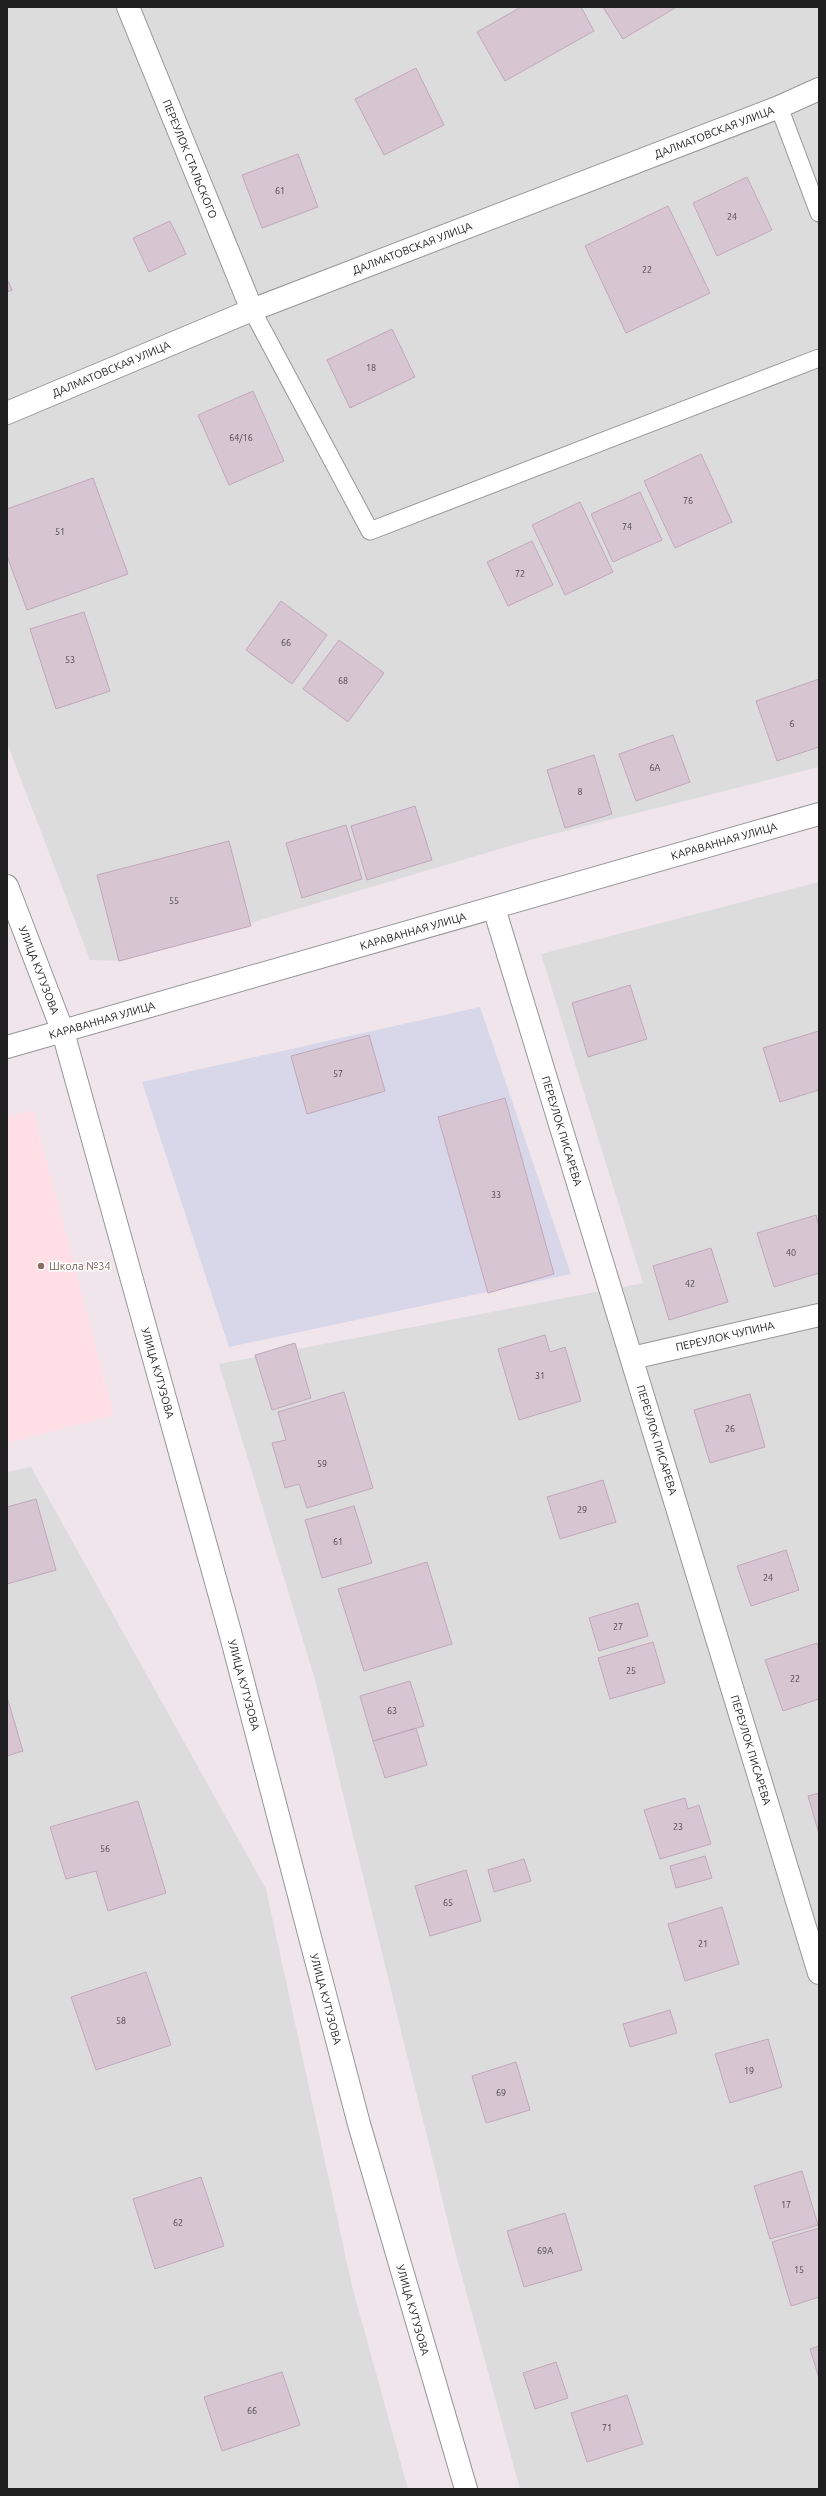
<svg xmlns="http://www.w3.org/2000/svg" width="826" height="2496" font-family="Ubuntu,sans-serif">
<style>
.residential{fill:#dddcdd}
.industrial{fill:#d7d7e9}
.education{fill:#ffdfe5}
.building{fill:#d7c5d2;stroke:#c2a7bb}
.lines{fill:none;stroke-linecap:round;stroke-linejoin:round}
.service-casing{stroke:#969696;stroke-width:19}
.minor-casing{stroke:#969696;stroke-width:24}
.tertiary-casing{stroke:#969696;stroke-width:24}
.service{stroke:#fff;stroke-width:17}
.minor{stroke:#fff;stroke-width:22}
.tertiary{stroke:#fff;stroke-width:22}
.education-dot{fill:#8d6e63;stroke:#fff;stroke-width:1.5}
.labels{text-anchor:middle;stroke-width:3;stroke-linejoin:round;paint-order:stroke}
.number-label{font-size:9px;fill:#4d484c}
.street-label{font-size:11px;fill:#1f1f1f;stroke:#fff}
.education-label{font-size:11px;fill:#785e54;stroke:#fff;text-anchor:start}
</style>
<rect width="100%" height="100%" fill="#f0e5eb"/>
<path class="residential" d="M7,7H819V767L530,840L122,961L90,960L7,743Z
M819,882V2489H520L456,2255L315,1680L219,1364L643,1283L541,954Z
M31,1467L266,1889L352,2286L408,2489H7V1472Z"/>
<path class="industrial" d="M480,1007L571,1274L229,1347L142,1082Z"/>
<path class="education" d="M33,1110L114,1415L7,1443V1117Z"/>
<path class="building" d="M521,7H581L594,31L505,81L477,32Z
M603,7H674L675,8L623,39Z
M416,68L444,125L384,155L355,99Z
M298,154L318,207L262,228L242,175Z
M747,177L772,230L717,256L693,203Z
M668,206L710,293L626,333L585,246Z
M170,221L186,254L149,272L133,238Z
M7,279L12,290L7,292Z
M392,329L415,377L350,408L327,360Z
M253,391L284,461L229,485L198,415Z
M701,454L732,522L675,548L644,481Z
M93,478L128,574L27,610L7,556V509Z
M640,492L662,540L613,562L591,514Z
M580,502L613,572L565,595L532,525Z
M532,541L553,585L508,606L487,562Z
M281,601L327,635L292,684L246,650Z
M84,612L110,691L56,709L30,629Z
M339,640L384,673L348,722L303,689Z
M819,679V747L777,761L756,701Z
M673,735L690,782L636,801L619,754Z
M594,755L612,814L565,828L547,770Z
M415,806L432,860L367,880L351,826Z
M346,825L362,879L302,898L286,843Z
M229,841L251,926L119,961L97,875Z
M630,985L647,1039L588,1057L572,1003Z
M819,1031V1090L780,1102L763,1048Z
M369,1035L385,1091L307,1114L291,1056Z
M505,1098L554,1274L488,1293L438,1117Z
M816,1215L819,1227V1273L774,1287L757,1233Z
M711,1248L728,1302L669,1320L653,1266Z
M545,1335L550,1352L565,1347L581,1401L519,1420L498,1349Z
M295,1343L311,1398L272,1410L255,1355Z
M344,1392L373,1488L307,1508L299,1484L285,1488L272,1443L286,1440L278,1412Z
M750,1394L765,1447L710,1463L694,1410Z
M603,1480L616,1522L560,1539L547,1497Z
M36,1499L56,1570L7,1584V1507Z
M354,1506L372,1563L322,1578L305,1520Z
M786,1550L799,1590L751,1606L737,1566Z
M427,1562L452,1644L364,1671L338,1589Z
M638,1603L648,1636L599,1651L589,1618Z
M653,1642L665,1683L610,1699L598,1658Z
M817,1643L819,1650V1699L783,1711L765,1660Z
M410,1681L424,1726L373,1741L360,1696Z
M7,1697L23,1751L7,1756Z
M416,1728L427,1765L385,1778L373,1741Z
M819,1793V1834L808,1796Z
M685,1798L688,1809L699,1805L711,1844L660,1859L644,1810Z
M138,1801L166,1893L108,1911L96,1871L66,1879L50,1827Z
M705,1856L712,1878L676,1888L670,1866Z
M524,1859L531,1881L494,1892L488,1870Z
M466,1870L481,1921L430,1936L415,1886Z
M722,1907L739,1964L685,1981L668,1924Z
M146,1972L171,2045L96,2070L71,1997Z
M670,2010L677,2033L630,2047L623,2024Z
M768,2039L782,2087L730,2103L715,2054Z
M516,2062L530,2110L486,2123L472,2076Z
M802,2171L818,2225L770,2239L754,2186Z
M201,2177L224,2246L155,2269L133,2199Z
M565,2213L582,2270L524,2287L507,2231Z
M819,2228V2297L791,2306L772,2242Z
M819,2346V2378L810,2349Z
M556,2362L568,2398L535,2409L523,2373Z
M282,2372L300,2425L222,2451L204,2397Z
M627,2395L643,2444L587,2462L571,2413Z"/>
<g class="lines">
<g class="service-casing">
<path id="service" d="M779,107L819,213
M252,310L370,531L819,358"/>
</g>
<g class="minor-casing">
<path id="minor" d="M128,7L252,310
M7,413L252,310L779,107L819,89
M7,886L63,1032L230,1632L359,2124L466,2489
M494,908L819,1973
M632,1358L819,1315"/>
</g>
<g class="tertiary-casing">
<path id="tertiary" d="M7,1047L819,814"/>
</g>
<use href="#service" class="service"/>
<use href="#minor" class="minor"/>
<use href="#tertiary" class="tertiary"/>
</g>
<circle class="education-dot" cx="41" cy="1266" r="4"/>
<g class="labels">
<g class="number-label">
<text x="280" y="194">61</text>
<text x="732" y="220">24</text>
<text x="647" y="273">22</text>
<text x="371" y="371">18</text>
<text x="241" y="441">64/16</text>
<text x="688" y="504">76</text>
<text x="627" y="530">74</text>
<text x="60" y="535">51</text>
<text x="520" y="577">72</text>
<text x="286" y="646">66</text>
<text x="70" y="663">53</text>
<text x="343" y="684">68</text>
<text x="792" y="727">6</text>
<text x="655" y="771">6А</text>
<text x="580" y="795">8</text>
<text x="174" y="904">55</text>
<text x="338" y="1077">57</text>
<text x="496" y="1198">33</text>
<text x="791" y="1256">40</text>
<text x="690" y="1287">42</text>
<text x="540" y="1379">31</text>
<text x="730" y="1432">26</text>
<text x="322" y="1467">59</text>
<text x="582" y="1513">29</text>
<text x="338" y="1545">61</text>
<text x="768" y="1581">24</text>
<text x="618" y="1630">27</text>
<text x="631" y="1674">25</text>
<text x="795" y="1682">22</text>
<text x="392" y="1714">63</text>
<text x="678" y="1830">23</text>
<text x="105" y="1852">56</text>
<text x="448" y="1906">65</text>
<text x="703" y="1947">21</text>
<text x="121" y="2024">58</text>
<text x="749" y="2074">19</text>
<text x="501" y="2096">69</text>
<text x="786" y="2208">17</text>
<text x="178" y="2226">62</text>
<text x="545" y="2254">69А</text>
<text x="799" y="2273">15</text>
<text x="252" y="2414">66</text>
<text x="607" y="2431">71</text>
</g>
<g class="street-label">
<text transform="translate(714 132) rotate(-21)" y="4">ДАЛМАТОВСКАЯ УЛИЦА</text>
<text transform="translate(190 159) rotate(68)" y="4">ПЕРЕУЛОК СТАЛЬСКОГО</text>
<text transform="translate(412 248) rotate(-21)" y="4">ДАЛМАТОВСКАЯ УЛИЦА</text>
<text transform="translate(111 369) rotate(-23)" y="4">ДАЛМАТОВСКАЯ УЛИЦА</text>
<text transform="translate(724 841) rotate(-16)" y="4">КАРАВАННАЯ УЛИЦА</text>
<text transform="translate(413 931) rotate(-16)" y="4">КАРАВАННАЯ УЛИЦА</text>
<text transform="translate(39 970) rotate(69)" y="4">УЛИЦА КУТУЗОВА</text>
<text transform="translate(102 1020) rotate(-16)" y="4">КАРАВАННАЯ УЛИЦА</text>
<text transform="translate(562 1131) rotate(73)" y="4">ПЕРЕУЛОК ПИСАРЕВА</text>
<text transform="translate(725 1336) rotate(-13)" y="4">ПЕРЕУЛОК ЧУПИНА</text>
<text transform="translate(158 1373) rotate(74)" y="4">УЛИЦА КУТУЗОВА</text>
<text transform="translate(657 1440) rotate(73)" y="4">ПЕРЕУЛОК ПИСАРЕВА</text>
<text transform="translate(244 1685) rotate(75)" y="4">УЛИЦА КУТУЗОВА</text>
<text transform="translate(751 1750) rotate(73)" y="4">ПЕРЕУЛОК ПИСАРЕВА</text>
<text transform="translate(326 1999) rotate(75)" y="4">УЛИЦА КУТУЗОВА</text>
<text transform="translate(413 2310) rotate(74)" y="4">УЛИЦА КУТУЗОВА</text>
</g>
<g class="education-label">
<text x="49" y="1270">Школа №34</text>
</g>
</g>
<rect width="826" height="2496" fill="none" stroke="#1f1f1f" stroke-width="16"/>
</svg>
